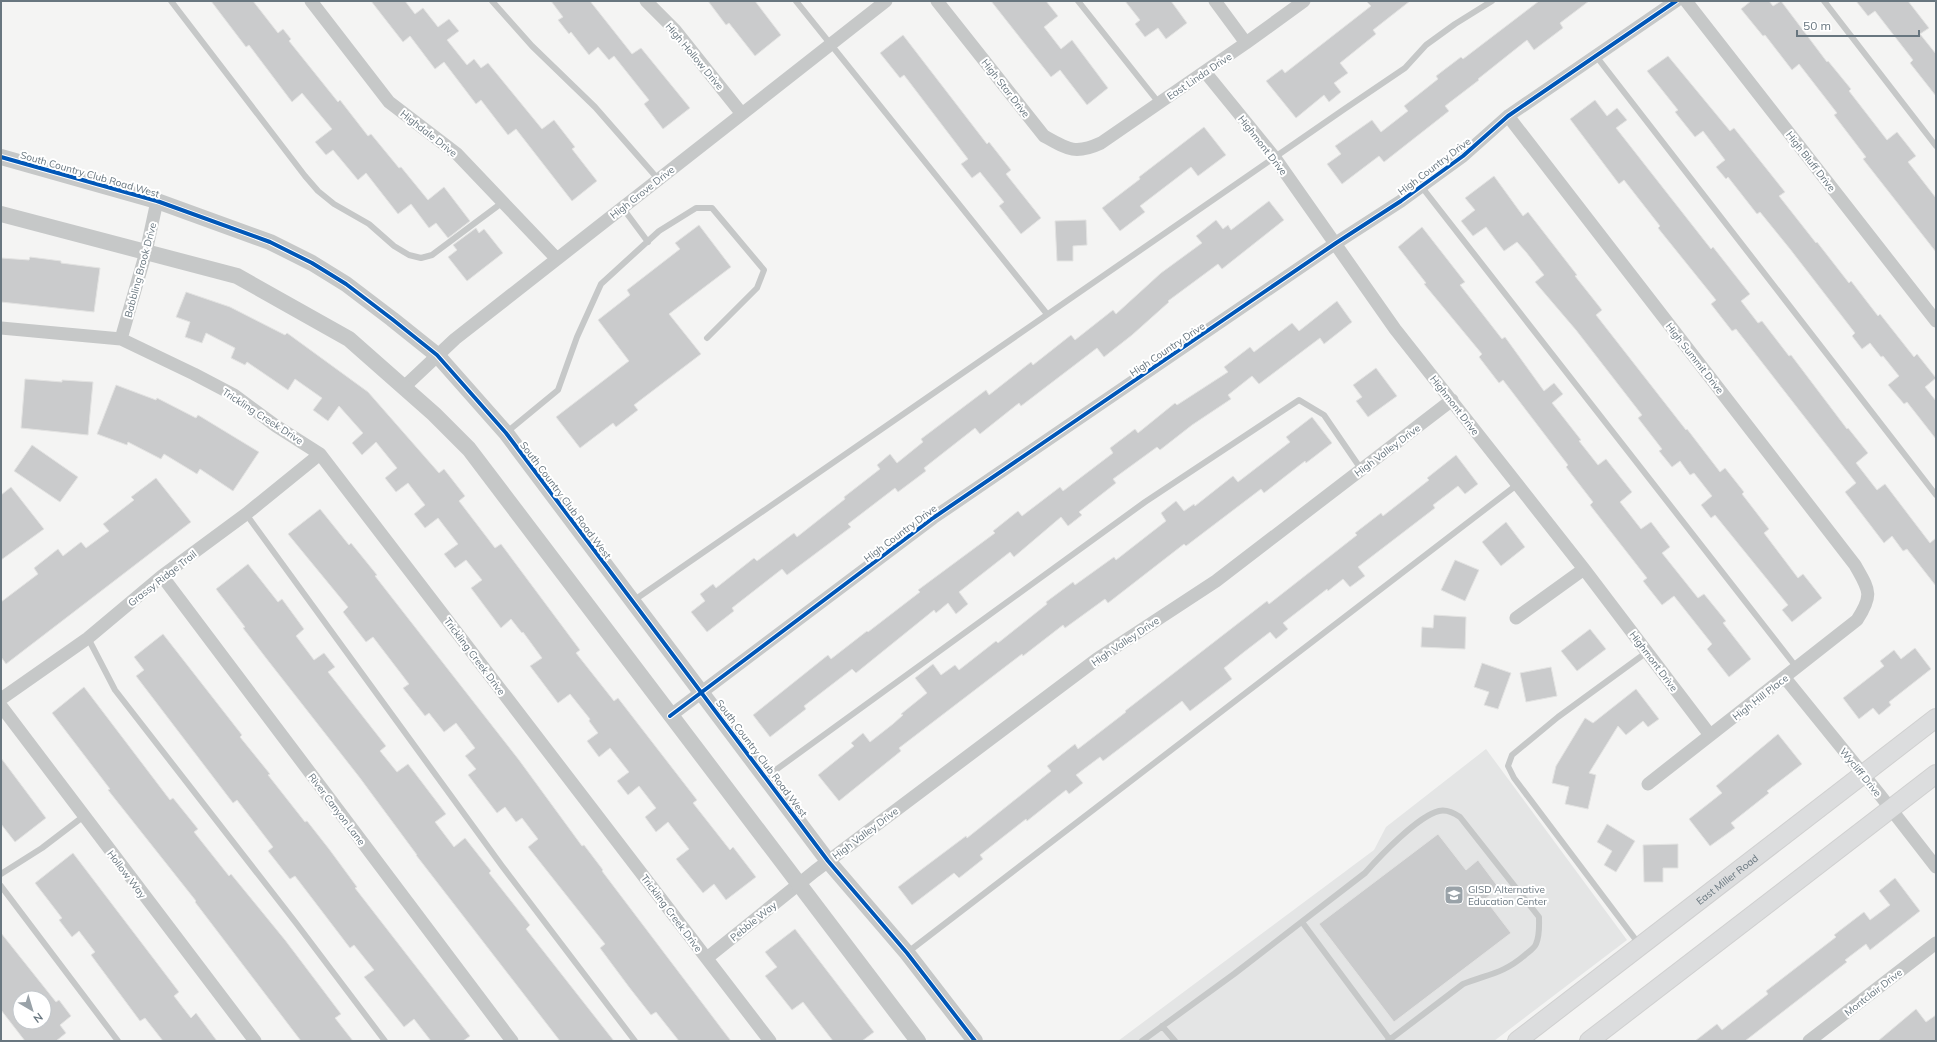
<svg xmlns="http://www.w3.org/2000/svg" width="1937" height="1042" font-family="Mulish,sans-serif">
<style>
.built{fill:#e4e5e5}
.building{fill:#cacbcc;stroke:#e3e3e2;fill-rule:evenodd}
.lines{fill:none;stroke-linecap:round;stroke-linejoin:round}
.secondary-casing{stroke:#d0d0d0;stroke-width:20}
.service{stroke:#c6c8c8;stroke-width:6}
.minor{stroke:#c6c8c8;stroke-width:13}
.tertiary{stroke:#c6c8c8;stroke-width:16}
.secondary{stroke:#dcddde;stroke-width:18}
.cycleway-casing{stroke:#fff;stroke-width:6}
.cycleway{stroke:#0057b8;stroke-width:4}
.labels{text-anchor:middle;stroke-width:4;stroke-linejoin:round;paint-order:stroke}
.street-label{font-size:10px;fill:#68767f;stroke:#fff}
.poi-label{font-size:10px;fill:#68767f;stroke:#fff;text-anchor:start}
</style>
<rect width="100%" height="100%" fill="#f4f4f3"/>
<path class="built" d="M1486,749L1627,940L1494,1041H1118L1374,850L1386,827Z"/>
<path class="building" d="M211,1H253L278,33L283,29L291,39L289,41L338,102L340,100L368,136L371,134L399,168L401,167L428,200L444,187L470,221L448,238L436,223L429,228L411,204L398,214L366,173L358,180L333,150L326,155L315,142L332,129L302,93L292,102L249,45L246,47Z
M371,1H405L415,14L423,8L438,27L449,19L459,31L447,40L467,65L474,59L481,68L488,63L542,129L554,120L575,147L572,149L597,181L572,201L516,129L508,135L481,100L476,104L444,62L435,69L410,36L403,42Z
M551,1H590L632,54L641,48L690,108L663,129L644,104L649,100L614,56L609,60L598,47L589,55L571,32L569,34L558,20L563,17Z
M708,1H755L781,35L755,56L729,23L726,25Z
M991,1H1046L1058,16L1044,27L1061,49L1072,40L1108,88L1087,105L1060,70L1051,77Z
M1125,1H1171L1187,23L1166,39L1158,28L1145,37L1135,24L1140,20Z
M1366,1H1410L1373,30L1376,34L1340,63L1348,73L1334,83L1341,92L1329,102L1324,95L1296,118L1266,81L1282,69L1285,73L1371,6Z
M1539,1H1589L1560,23L1563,28L1534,50L1527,40L1478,79L1479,80L1445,106L1449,111L1384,162L1379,156L1342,184L1327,164L1341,154L1335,146L1372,120L1381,132L1408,111L1404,106L1438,79L1436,76L1461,57L1463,59Z
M1751,1H1769L1773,6L1781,1L1827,62L1828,61L1851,89L1849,91L1887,140L1897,132L1916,156L1908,162L1936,198V252L1863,159L1866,157L1834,115L1837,113L1799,64L1792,70L1765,35L1763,36L1741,9Z
M1856,1H1908L1929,28L1920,34L1936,54V96L1910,63L1913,60L1875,11L1868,16Z
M903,35L987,144L989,142L1011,170L1006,174L1041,218L1021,234L999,206L1004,202L980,172L972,178L961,164L968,159L904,75L900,78L880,53Z
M1668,56L1730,131L1734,128L1785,192L1779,196L1816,243L1817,242L1849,283L1851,281L1878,316L1880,314L1914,357L1917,354L1936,378L1925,387L1936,401V439L1907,402L1904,404L1888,385L1899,376L1883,356L1881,357L1870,343L1862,349L1852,336L1855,333L1790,249L1760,212L1757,214L1728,177L1726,179L1716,167L1725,160L1703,131L1695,137L1675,112L1678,110L1647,71Z
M1595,100L1607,116L1617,108L1627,120L1616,128L1711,249L1713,247L1750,294L1741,301L1758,323L1762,321L1789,356L1791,355L1847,429L1848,428L1868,453L1856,463L1877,490L1885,484L1930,543L1936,538V586L1907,549L1903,551L1892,536L1884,543L1845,492L1856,483L1736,329L1732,331L1711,304L1716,300L1658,228L1660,226L1624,180L1619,184L1570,119Z
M1204,127L1226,155L1198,176L1191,167L1140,206L1145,212L1120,231L1102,208L1140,179L1139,177Z
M1494,176L1523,216L1528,212L1577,275L1575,276L1602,310L1596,315L1686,430L1687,429L1720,472L1725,468L1744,492L1742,494L1769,529L1764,533L1798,578L1803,574L1822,598L1792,622L1782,610L1788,605L1715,515L1711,518L1701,505L1712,496L1694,473L1690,475L1680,461L1672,467L1659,451L1662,449L1638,418L1642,415L1576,330L1535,282L1544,275L1526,252L1517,242L1504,251L1486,227L1473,236L1461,221L1475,210L1465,198Z
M1269,201L1284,220L1222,269L1218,264L1168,301L1169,302L1132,335L1104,357L1097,348L1021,406L1019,403L980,434L975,428L924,468L926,471L898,492L895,488L848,524L851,527L787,575L782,569L732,608L734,611L707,632L691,612L705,601L700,594L713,584L716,588L754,558L757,561L794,533L797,537L845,499L844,497L880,469L877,465L890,454L897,463L923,442L921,439L986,390L989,395L1031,362L1033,365L1071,335L1075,340L1113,310L1116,314L1161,273L1202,243L1196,236L1216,220L1223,229L1228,225L1231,230Z
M1086,220L1087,245L1073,246V261H1057L1055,221Z
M699,225L731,267L669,314L701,354L634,405L638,410L616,427L613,423L580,448L556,417L629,361L598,320L630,295L627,290L680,249L675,243Z
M1422,227L1465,282L1460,285L1502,339L1505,337L1544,391L1554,383L1563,394L1552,403L1581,440L1579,441L1598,465L1606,459L1632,492L1620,502L1641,529L1651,522L1670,547L1662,553L1698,598L1704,594L1726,621L1723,623L1751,659L1729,677L1707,649L1712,644L1674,596L1662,605L1643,581L1647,578L1590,505L1593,502L1566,467L1568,465L1503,380L1499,383L1479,357L1482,354L1424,284L1426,283L1398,247Z
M476,228L479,233L484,229L503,253L467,281L448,257L457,250L453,245Z
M30,257L61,261V263L100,268L94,312L1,302V258L29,260Z
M186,292L230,307L285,335L287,333L368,392L439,473L444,469L465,496L459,501L495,548L501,544L580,650L576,653L614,701L618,698L697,800L693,803L730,850L733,847L756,877L726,900L714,884L703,893L676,859L689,849L668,822L656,832L645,817L656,808L639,786L628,795L617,781L629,772L610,748L599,757L587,741L598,733L589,721L590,719L570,694L558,703L530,666L542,658L523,632L522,633L511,619L501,628L471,588L482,580L466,560L455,568L444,554L458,544L438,518L425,528L414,514L425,505L408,483L396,492L385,478L397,468L376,442L362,455L352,443L363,433L339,406L328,421L313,410L322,398L295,379L288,390L247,362L245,365L231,358L235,348L206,333L202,343L185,337L190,322L176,317Z
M1337,301L1352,322L1324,344L1320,338L1259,384L1252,376L1228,395L1231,399L1192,425L1160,450L1157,447L1113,479L1116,483L1079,512L1082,515L1068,526L1061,517L1014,557L1010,552L959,592L968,604L956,614L948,603L936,613L934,610L856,673L852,669L804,706L806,709L770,737L753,715L828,655L831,659L867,631L868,632L920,592L918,590L995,533L993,531L1018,511L1022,516L1060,487L1063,491L1113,453L1110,448L1135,429L1138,433L1175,403L1177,405L1228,372L1224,367L1250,347L1254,352L1292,323L1299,331Z
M1376,368L1397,396L1368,417L1356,401L1362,397L1353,385Z
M25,379L62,382V380L93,382L88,435L21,428Z
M116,385L156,400L157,398L196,418L198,415L259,452L233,491L200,469L197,474L164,454L161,459L128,442L127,445L97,434Z
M1312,417L1332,443L1306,463L1305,461L1264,493L1261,489L1186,546L1184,544L1108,603L1105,599L1065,628L1063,625L1023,656L1022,654L899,748L901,751L839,801L818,775L854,746L851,743L863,733L870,742L893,724L903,715L901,714L927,693L915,678L933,664L941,675L955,665L959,670L996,641L998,643L1047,604L1046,602L1073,582L1075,585L1114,557L1116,560L1166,521L1161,513L1176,501L1184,511L1194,504L1195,506L1233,476L1238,482L1290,442L1286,437Z
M32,445L78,477L60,502L14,471Z
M1456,455L1478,484L1465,494L1458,486L1433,505L1435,508L1358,567L1365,576L1350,587L1343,579L1328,591L1327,589L1283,623L1288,629L1276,639L1270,632L1244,652L1224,668L1232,679L1190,711L1182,701L1103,761L1100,757L1076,775L1083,783L1069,794L1066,790L1027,821L1026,819L980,855L983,859L959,878L954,873L912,905L898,887L966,836L967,838L1051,771L1047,766L1075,744L1078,749L1126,712L1125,711L1267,601L1269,604L1357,535L1355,533L1381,513L1383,516L1429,480L1427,478Z
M156,478L191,522L6,664L1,657V602L38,574L34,568L58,549L63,556L81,542L86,548L109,531L103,524L134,500L131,497Z
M11,487L44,529L1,560V495Z
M320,509L349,545L351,543L377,575L375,576L519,760L582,846L584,845L603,870L602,871L731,1041H679L656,1012L651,1015L629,987L600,948L605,944L528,847L538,839L522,818L516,822L505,807L497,813L468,775L476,769L465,756L475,748L456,723L444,732L429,713L425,716L403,688L409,684L373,637L366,642L343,612L348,607L288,534Z
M1506,522L1525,547L1501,566L1482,542Z
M1455,560L1479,570L1465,601L1441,590Z
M248,564L278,602L282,599L304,629L296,636L314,660L324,653L335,667L328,672L386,746L380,751L397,772L408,764L446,814L435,822L454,847L465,838L491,871L489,873L530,925L526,929L614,1041H560L416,855H417L360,778L266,658L243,628L245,627L216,589Z
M1434,615L1466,617L1465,649L1421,647L1422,627L1433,628Z
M1590,629L1606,649L1577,671L1561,651Z
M163,634L242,735L240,737L270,774L268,775L305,822L307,821L329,849L357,887L355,888L470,1036L463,1041H431L414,1019L404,1027L364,977L374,970L354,945L350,948L295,876L290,879L268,851L273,847L237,800L233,803L136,676L144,670L134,657Z
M1915,648L1931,669L1889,702L1891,705L1879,715L1873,708L1859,719L1843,698L1884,666L1880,661L1894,650L1901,659Z
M1482,663L1511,673L1498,709L1484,705L1489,692L1474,687Z
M1551,667L1557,696L1526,702L1520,673Z
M84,687L170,800L173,798L198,829L194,832L229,876L231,874L285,940L341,1014L335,1018L353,1041H301L195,902L196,901L108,790L110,789L52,713Z
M1636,689L1659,719L1648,727L1643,721L1626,735L1618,726L1589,773L1596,775L1588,809L1565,804L1569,787L1552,783L1556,766L1585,718L1593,723Z
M1778,734L1802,764L1767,791L1769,793L1731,823L1735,828L1710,846L1689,819L1722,793L1716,786Z
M1,758L46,818L15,842L1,824Z
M1607,824L1635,841L1616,872L1604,865L1612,851L1597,842Z
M1438,834L1466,870L1478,860L1499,888L1485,899L1511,933L1394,1022L1319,924Z
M1678,844V868H1663V882H1644L1643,845Z
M73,853L179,992L174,996L191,1018L196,1013L217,1041H163L145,1018L140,1021L91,955L95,952L79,931L72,937L59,920L62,918L35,883Z
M1895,878L1920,911L1870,950L1866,944L1845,960L1847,962L1745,1041H1695L1717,1024L1722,1030L1768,994L1766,991L1836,937L1834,935L1864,912L1870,920L1890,905L1879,891Z
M795,929L874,1032L862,1041H833L803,1002L792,1010L765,976L777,967L765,952Z
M1,933L56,1002L59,1000L71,1016L60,1025L66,1033L56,1041H25L1,1010ZM20,998H44V1022H20Z
M1916,1009L1926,1022L1936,1015V1041H1878Z"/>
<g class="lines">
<g class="secondary-casing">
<g id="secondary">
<path id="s1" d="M1517,1041L1936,718"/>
<path d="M1589,1041L1936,774"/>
</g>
</g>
<path class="service" d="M171,1L305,176L318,191L334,204L369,224L394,246L409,255L421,258L432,255L503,202
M492,1L532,46L595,107L658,179
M796,1L1047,314
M1078,1L1159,103
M1824,1L1936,146
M1596,56L1936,495
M1421,186L1797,668
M622,207L648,242
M507,432L558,390L577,337L601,284L659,231L696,208H712L764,270L757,288L707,338
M246,514L502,866L635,1041
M633,601L1343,110L1405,68L1426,45L1455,24L1492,1
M88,638L115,690L296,923L385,1041
M766,777L1145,502L1299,400L1324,415L1361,469
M1,874L42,848L84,816
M1,886L118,1041
M1302,922L1390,1040
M1639,944L1514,778L1508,766L1512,755L1558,717L1647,652
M908,952L1518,484
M1162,1026L1175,1041
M1142,1041L1234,974L1365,873C1380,856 1418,816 1439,811C1447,809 1454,813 1460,817L1539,917C1539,926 1540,935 1536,944C1534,949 1528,952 1525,955C1503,974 1488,974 1463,984L1388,1041"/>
<path class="minor" d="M311,1L389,102L457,154L556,258
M646,1L675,30L742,114
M937,1L1044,136C1067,149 1075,155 1101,143L1246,43L1304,1
M1215,1L1246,43
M1686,1L1936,321
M1205,72L1275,158L1395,329L1584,569L1710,735
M1508,116L1855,565C1869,590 1874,594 1857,620L1648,784
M1,328L121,339L194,374L234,395L276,426L320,454L770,1041
M121,339L146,252L157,201
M403,388L455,339L886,1
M162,576L512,1041
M1516,618L1584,569
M1785,678L1880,795L1936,867
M1,699L88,638L162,576L246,514L320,454
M1,706L255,1041
M670,716L933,518L1336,243L1401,201L1463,156L1508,116L1676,1
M707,958L815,871L1097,659L1216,581L1452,400
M1809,1041L1936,943"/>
<path class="tertiary" d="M1,157L157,201L270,242L312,263L346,284L392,319L437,355L506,433L828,861L907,953L975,1041
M1,214L237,276L349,339L434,414L469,449L918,1041"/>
<use href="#secondary" class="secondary"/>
<g class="cycleway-casing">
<path id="cycleway" d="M1,157L157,201L270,242L312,263L346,284L392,319L437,355L506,433L828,861L907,953L975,1041
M670,716L933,518L1336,243L1401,201L1463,156L1508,116L1676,1"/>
</g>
<use href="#cycleway" class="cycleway"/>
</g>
<defs>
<g id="school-square" transform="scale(1)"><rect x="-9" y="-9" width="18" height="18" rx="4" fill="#99a2a8" stroke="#fff"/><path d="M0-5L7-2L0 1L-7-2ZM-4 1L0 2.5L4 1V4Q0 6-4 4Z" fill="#fff"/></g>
</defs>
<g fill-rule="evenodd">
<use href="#school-square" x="1454" y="895"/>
</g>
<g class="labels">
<g class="street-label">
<text transform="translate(695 56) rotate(50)" y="4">High Hollow Drive</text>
<text transform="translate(1199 76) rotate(-34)" y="4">East Linda Drive</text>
<text transform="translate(1006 88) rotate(52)" y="4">High Star Drive</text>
<text transform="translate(429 133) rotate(38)" y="4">Highdale Drive</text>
<text transform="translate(1263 145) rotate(52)" y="4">Highmont Drive</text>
<text transform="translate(1811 161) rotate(52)" y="4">High Bluff Drive</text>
<text transform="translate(1434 166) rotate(-37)" y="4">High Country Drive</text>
<text transform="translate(90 174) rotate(16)" y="4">South Country Club Road West</text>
<text transform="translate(642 192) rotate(-38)" y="4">High Grove Drive</text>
<text transform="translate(140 270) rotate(-75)" y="4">Babbling Brook Drive</text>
<text transform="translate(1167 349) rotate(-34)" y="4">High Country Drive</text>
<text transform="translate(1695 358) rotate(52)" y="4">High Summit Drive</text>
<text transform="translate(1455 405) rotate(52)" y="4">Highmont Drive</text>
<text transform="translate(263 416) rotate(33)" y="4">Trickling Creek Drive</text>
<text transform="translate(1387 450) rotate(-37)" y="4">High Valley Drive</text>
<text transform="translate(566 500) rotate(53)" y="4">South Country Club Road West</text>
<text transform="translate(900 533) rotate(-37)" y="4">High Country Drive</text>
<text transform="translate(162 578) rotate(-38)" y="4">Grassy Ridge Trail</text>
<text transform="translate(1125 641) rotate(-34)" y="4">High Valley Drive</text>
<text transform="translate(475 656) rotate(53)" y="4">Trickling Creek Drive</text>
<text transform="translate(1654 661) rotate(53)" y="4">Highmont Drive</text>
<text transform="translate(1760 697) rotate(-38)" y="4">High Hill Place</text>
<text transform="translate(762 758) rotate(53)" y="4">South Country Club Road West</text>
<text transform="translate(1861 772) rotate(51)" y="4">Wycliff Drive</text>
<text transform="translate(337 809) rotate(53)" y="4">River Canyon Lane</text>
<text transform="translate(865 833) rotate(-37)" y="4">High Valley Drive</text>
<text transform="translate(127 874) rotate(53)" y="4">Hollow Way</text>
<text dy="4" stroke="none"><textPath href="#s1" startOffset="265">East Miller Road</textPath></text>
<text transform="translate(672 913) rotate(53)" y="4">Trickling Creek Drive</text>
<text transform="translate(753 921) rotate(-39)" y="4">Pebble Way</text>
<text transform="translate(1873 992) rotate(-38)" y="4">Montclair Drive</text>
</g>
<g class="poi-label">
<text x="1468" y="893">GISD Alternative<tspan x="1468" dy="12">Education Center</tspan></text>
</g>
</g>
<rect width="1937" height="1042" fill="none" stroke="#68767f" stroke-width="4"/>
<g transform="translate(32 1010) rotate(142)"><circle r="19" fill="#ffffff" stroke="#c3c8cc"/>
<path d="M0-3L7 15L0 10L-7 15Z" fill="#99a2a8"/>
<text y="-6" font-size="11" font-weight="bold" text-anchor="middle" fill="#68767f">N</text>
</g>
<path d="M1797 30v6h122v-6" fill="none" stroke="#68767f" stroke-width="2"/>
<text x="1803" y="30" font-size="12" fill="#68767f" stroke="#ffffff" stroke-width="3" paint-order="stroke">50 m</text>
</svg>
